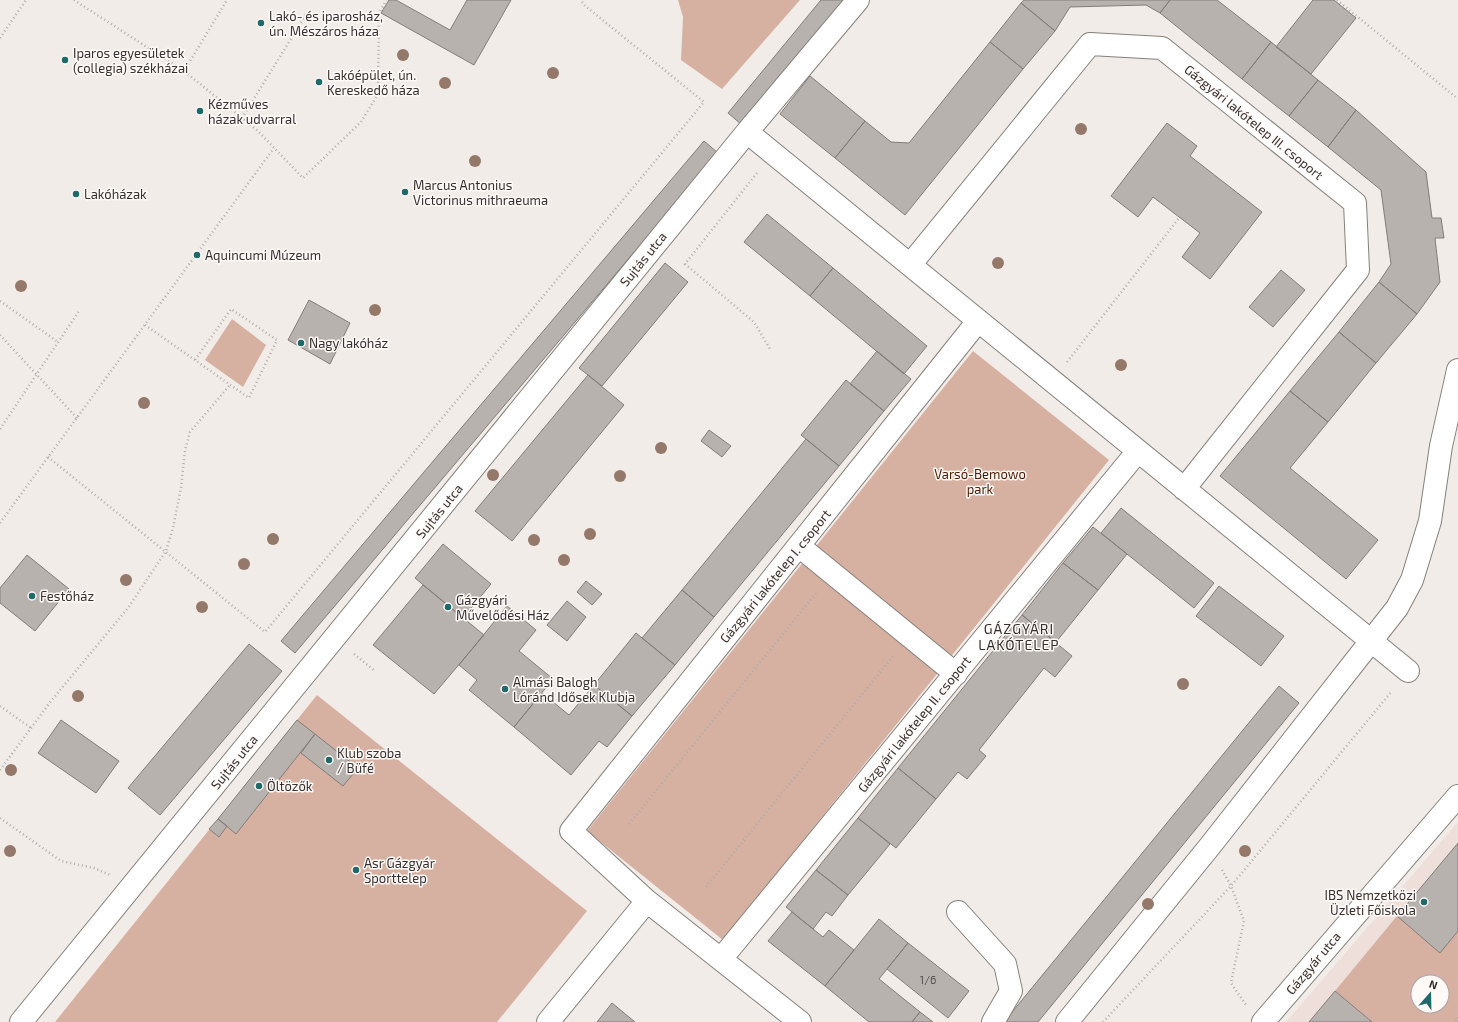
<svg xmlns="http://www.w3.org/2000/svg" width="1458" height="1022" font-family="'Exo 2',sans-serif">
<style>
.built{fill:#eedfda;fill-rule:evenodd}
.green{fill:#d6b0a0;fill-rule:evenodd}
.building{fill:#b8b2af;stroke:#837d7a}
.lines{fill:none;stroke-linecap:round;stroke-linejoin:round}
.minor-casing{stroke:#86807d;stroke-width:24}
.path{stroke:#b1acaa;stroke-width:2.5;stroke-dasharray:1 3;stroke-linecap:butt}
.minor{stroke:#fff;stroke-width:22}
.tree{fill:#947869}
.poi-dot{fill:#1d6a6a;stroke:#fff9f7;stroke-width:1.5}
.labels{text-anchor:middle;stroke-width:3;stroke-linejoin:round;paint-order:stroke}
.number-label{font-size:11px;fill:#545150}
.poi-label{font-size:13px;fill:#333130;stroke:#fff9f7;text-anchor:start}
.street-label{font-size:13px;fill:#333130;stroke:#fff9f7}
.park-label{font-size:13px;fill:#471901;stroke:#fff9f7}
.neighbourhood-label{font-size:14px;letter-spacing:1px;fill:#333130;stroke:#fff9f7}
</style>
<rect width="100%" height="100%" fill="#f2ece9"/>
<path class="built" d="M1458,822V1022H1286ZM1418,982H1442V1006H1418Z"/>
<path class="green" d="M678,0H800L722,89L681,60L683,17Z
M232,319L266,345L243,387L205,360Z
M973,351L1109,460L723,940L587,831Z
M317,695L587,911L497,1022H55Z
M1397,916L1440,952L1458,931V1022H1372L1335,991ZM1418,982H1442V1006H1418Z"/>
<path class="building" d="M389,0H396L450,30L467,0H511L474,65L381,13Z
M821,0H844L742,125L728,113Z
M1024,0H1170L1160,13L1146,5L1070,7L1055,31L1021,3Z
M1170,0H1217L1271,42L1242,79L1160,13Z
M1313,0H1334L1356,18L1311,74L1276,47Z
M1021,3L1055,31L1023,69L990,42Z
M990,42L1023,69L905,215L835,158L865,121L891,142L909,143Z
M1271,42L1318,80L1289,116L1242,79Z
M810,76L865,121L835,158L780,114Z
M1318,80L1356,110L1328,147L1289,116Z
M1356,110L1426,172L1432,218H1441L1444,238H1435L1440,282L1417,314L1379,282L1391,264L1381,190L1328,147Z
M1167,123L1197,146L1190,156L1262,212L1210,279L1182,257L1200,233L1153,197L1138,217L1111,196Z
M704,141L718,153L295,653L281,641Z
M767,214L833,268L810,296L744,242Z
M665,263L688,282L602,386L579,368Z
M833,268L927,346L904,374L810,296Z
M1281,270L1305,290L1273,327L1249,307Z
M1379,282L1417,314L1376,363L1339,332Z
M309,300L350,323L330,364L288,340Z
M1339,332L1376,363L1328,422L1290,391Z
M877,351L911,379L884,411L850,384Z
M588,375L624,405L512,541L475,511Z
M846,380L884,411L839,466L801,435Z
M1290,391L1328,422L1290,468L1378,540L1346,579L1220,476Z
M709,430L731,446L722,457L701,441Z
M806,439L839,466L714,617L682,590Z
M1121,508L1214,583L1194,608L1101,533Z
M1093,527L1127,554L1098,590L1063,563Z
M443,544L491,584L463,618L415,578Z
M27,555L69,589L35,631L0,603V588Z
M1063,563L1098,590L1056,642L1022,615Z
M586,581L602,594L592,605L577,592Z
M423,585L484,635L434,694L373,645Z
M1219,586L1284,636L1261,666L1196,616Z
M682,590L714,617L675,665L642,638Z
M567,601L586,617L567,641L547,625Z
M507,606L536,630L519,651L553,679L514,727L469,690L477,680L459,665Z
M1022,615L1072,656L1055,677L1044,668L979,750L986,756L967,779L958,772L936,799L898,768Z
M636,633L675,665L632,716L594,685Z
M249,644L282,671L160,815L128,788Z
M594,685L632,716L607,747L599,741L571,775L514,727L542,693L569,715Z
M1279,686L1299,703L1038,1022H1004Z
M61,720L119,761L96,793L38,753Z
M297,720L315,734L236,834L218,819Z
M315,734L358,768L343,786L301,753Z
M898,768L936,799L896,848L858,818Z
M858,818L890,844L848,895L816,870Z
M218,819L227,826L219,837L209,829Z
M1458,843V931L1440,953L1397,916Z
M816,870L848,895L832,916L826,912L813,929L786,907Z
M792,912L823,937L829,930L854,950L825,986L768,941Z
M879,919L908,943L879,979L920,1012L912,1022H869L825,986Z
M908,943L969,991L948,1018L887,969Z
M1335,991L1372,1022H1309Z
M612,1003L635,1022H597Z
M920,1012L933,1022H912Z"/>
<g class="lines">
<g class="minor-casing">
<path id="minor" d="M747,132L1408,671
M910,265L1090,44L1162,48L1355,203L1358,270L1184,489
M799,546L956,674
M958,912L1005,964L1011,991L993,1022
M721,959L1138,451
M21,1022L747,132L858,0
M548,1022L647,901
M800,1022L647,901L571,831L978,321
M1067,1022L1210,846L1397,608L1412,580L1430,521L1441,446L1458,370
M1263,1022L1458,796"/>
</g>
<path class="path" d="M74,0L184,71L258,131L303,178L361,122L378,94L379,14L386,0
M1337,0L1458,99
M0,38L26,0
M184,71L227,0
M242,118L307,13
M757,173L685,264L754,322L770,349
M0,301L58,342
M145,325L249,398L277,340L231,309L195,360
M0,335L77,418
M1067,362L1179,218
M0,429L79,311
M48,457L265,632L704,102L584,5L581,0
M0,523L274,148
M354,654L375,671
M0,706L31,728
M0,770L51,701L128,608L166,551L173,528L181,488L185,450L190,432L230,385
M0,818L61,861L94,868L110,875
M629,824L817,592
M1222,870L1231,886L1244,921L1231,983L1246,1005
M706,887L894,655
M1103,1022L1231,886L1392,691
M1456,1022L1458,1017"/>
<use href="#minor" class="minor"/>
</g>
<g class="tree">
<circle cx="403" cy="55" r="6"/>
<circle cx="553" cy="73" r="6"/>
<circle cx="445" cy="83" r="6"/>
<circle cx="1081" cy="129" r="6"/>
<circle cx="475" cy="161" r="6"/>
<circle cx="998" cy="263" r="6"/>
<circle cx="21" cy="286" r="6"/>
<circle cx="375" cy="310" r="6"/>
<circle cx="1121" cy="365" r="6"/>
<circle cx="144" cy="403" r="6"/>
<circle cx="661" cy="448" r="6"/>
<circle cx="493" cy="475" r="6"/>
<circle cx="620" cy="476" r="6"/>
<circle cx="590" cy="534" r="6"/>
<circle cx="273" cy="539" r="6"/>
<circle cx="534" cy="540" r="6"/>
<circle cx="564" cy="560" r="6"/>
<circle cx="244" cy="564" r="6"/>
<circle cx="126" cy="580" r="6"/>
<circle cx="202" cy="607" r="6"/>
<circle cx="1183" cy="684" r="6"/>
<circle cx="78" cy="696" r="6"/>
<circle cx="11" cy="770" r="6"/>
<circle cx="10" cy="851" r="6"/>
<circle cx="1245" cy="851" r="6"/>
<circle cx="1148" cy="904" r="6"/>
</g>
<g class="poi-dot">
<circle cx="261" cy="23" r="4"/>
<circle cx="65" cy="60" r="4"/>
<circle cx="319" cy="82" r="4"/>
<circle cx="200" cy="111" r="4"/>
<circle cx="405" cy="192" r="4"/>
<circle cx="76" cy="194" r="4"/>
<circle cx="197" cy="255" r="4"/>
<circle cx="301" cy="343" r="4"/>
<circle cx="32" cy="596" r="4"/>
<circle cx="448" cy="607" r="4"/>
<circle cx="505" cy="689" r="4"/>
<circle cx="329" cy="760" r="4"/>
<circle cx="259" cy="786" r="4"/>
<circle cx="356" cy="870" r="4"/>
<circle cx="1424" cy="902" r="4"/>
</g>
<g class="labels">
<g class="number-label">
<text x="928" y="984">1/6</text>
</g>
<g class="poi-label">
<text x="269" y="21">Lakó- és iparosház,<tspan x="269" dy="15">ún. Mészáros háza</tspan></text>
<text x="73" y="58">Iparos egyesületek<tspan x="73" dy="15">(collegia) székházai</tspan></text>
<text x="327" y="80">Lakóépület, ún.<tspan x="327" dy="15">Kereskedő háza</tspan></text>
<text x="208" y="109">Kézműves<tspan x="208" dy="15">házak udvarral</tspan></text>
<text x="413" y="190">Marcus Antonius<tspan x="413" dy="15">Victorinus mithraeuma</tspan></text>
<text x="84" y="199">Lakóházak</text>
<text x="205" y="260">Aquincumi Múzeum</text>
<text x="309" y="348">Nagy lakóház</text>
<text x="40" y="601">Festőház</text>
<text x="456" y="605">Gázgyári<tspan x="456" dy="15">Művelődési Ház</tspan></text>
<text x="513" y="687">Almási Balogh<tspan x="513" dy="15">Lóránd Idősek Klubja</tspan></text>
<text x="337" y="758">Klub szoba<tspan x="337" dy="15">/ Büfé</tspan></text>
<text x="267" y="791">Öltözők</text>
<text x="364" y="868">Asr Gázgyár<tspan x="364" dy="15">Sporttelep</tspan></text>
<text x="1416" y="900" text-anchor="end">IBS Nemzetközi<tspan x="1416" dy="15">Üzleti Főiskola</tspan></text>
</g>
<g class="street-label">
<text transform="translate(1254 122) rotate(39)" y="5">Gázgyári lakótelep III. csoport</text>
<text transform="translate(643 259) rotate(-51)" y="5">Sujtás utca</text>
<text transform="translate(439 511) rotate(-51)" y="5">Sujtás utca</text>
<text transform="translate(775 576) rotate(-51)" y="5">Gázgyári lakótelep I. csoport</text>
<text transform="translate(914 724) rotate(-51)" y="5">Gázgyári lakótelep II. csoport</text>
<text transform="translate(234 762) rotate(-51)" y="5">Sujtás utca</text>
<text transform="translate(1313 963) rotate(-50)" y="5">Gázgyár utca</text>
</g>
<g class="park-label">
<text x="980" y="479">Varsó-Bemowo<tspan x="980" dy="15">park</tspan></text>
</g>
<g class="neighbourhood-label">
<text x="1019" y="634">GÁZGYÁRI<tspan x="1019" dy="16">LAKÓTELEP</tspan></text>
</g>
</g>
<g transform="translate(1430 994) rotate(20)"><circle r="19" fill="#fff9f7" stroke="#ada9a7"/>
<path d="M0-3L7 15L0 10L-7 15Z" fill="#1d6a6a"/>
<text y="-6" font-size="11" font-weight="bold" text-anchor="middle" fill="#333130">N</text>
</g>
</svg>
